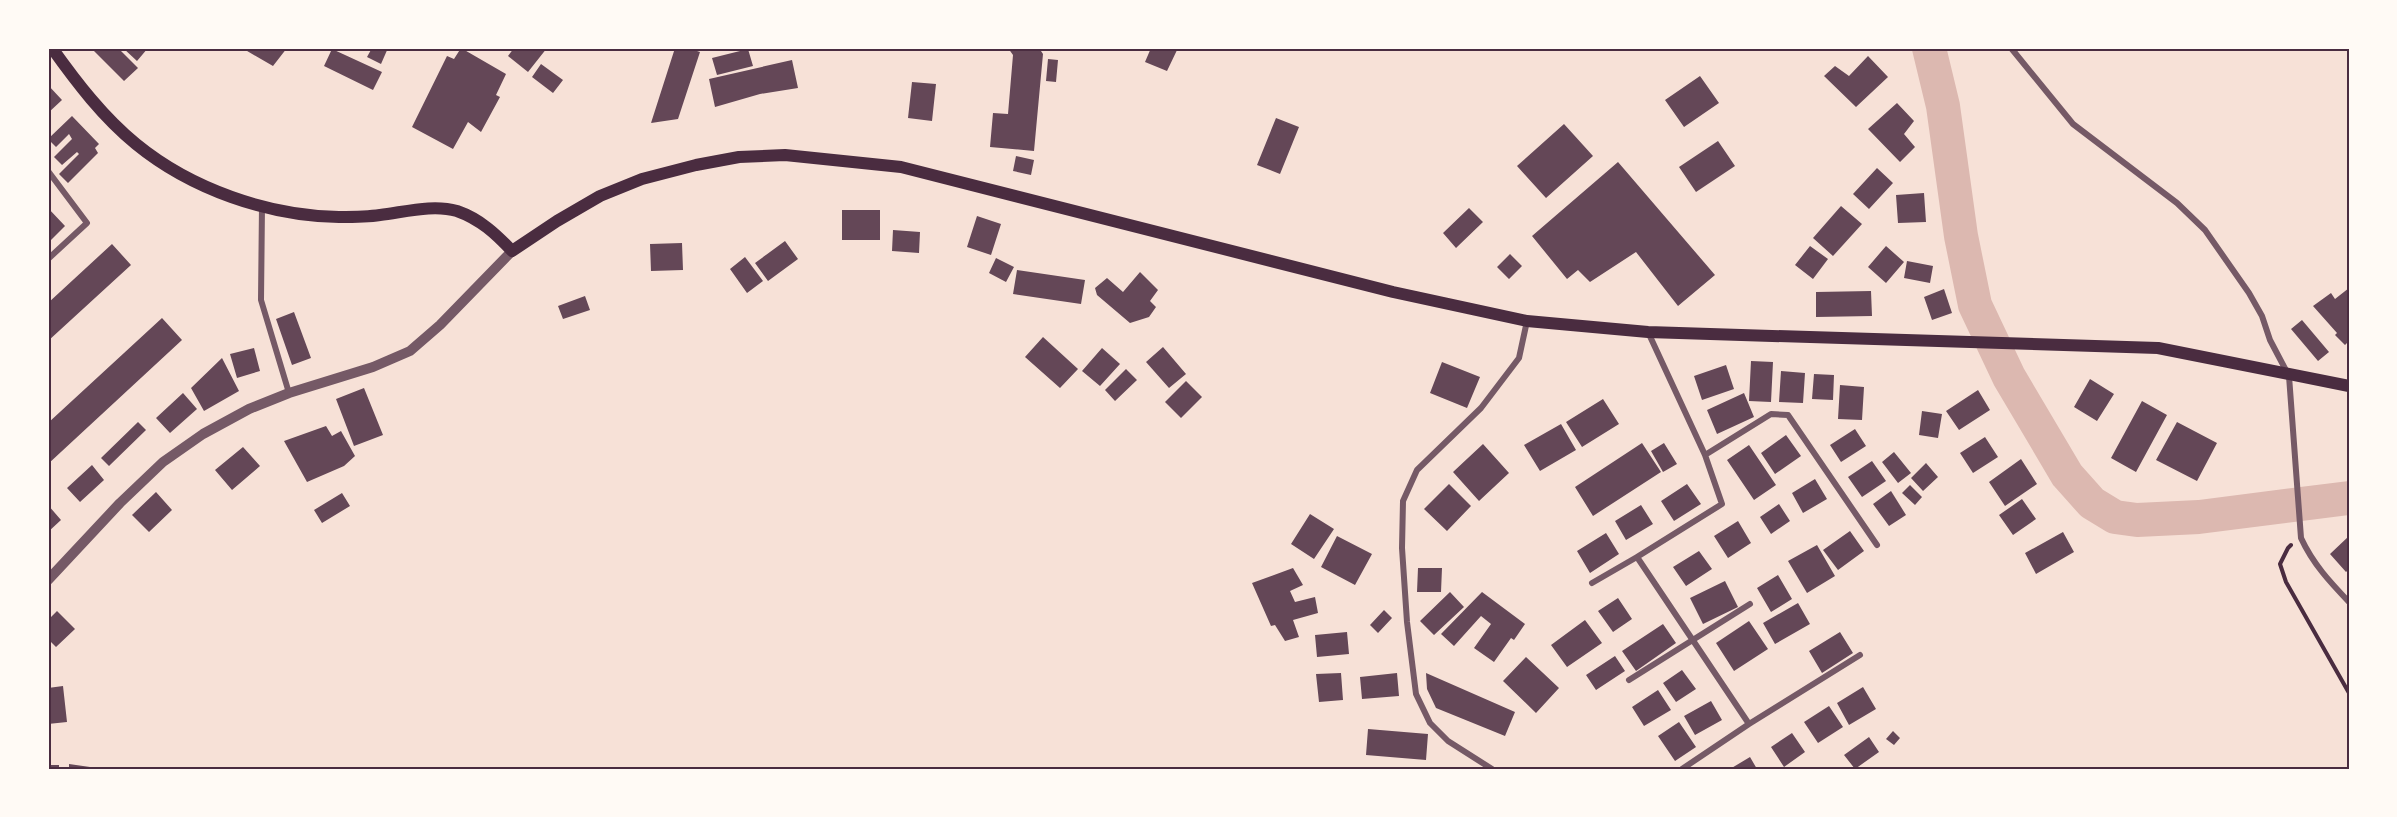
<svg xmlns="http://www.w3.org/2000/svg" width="2397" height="817" font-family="'Fira Sans Condensed',sans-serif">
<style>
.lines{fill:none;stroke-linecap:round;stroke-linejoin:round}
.river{stroke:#dcb8b0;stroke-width:34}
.building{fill:#644757}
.path{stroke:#4a2c40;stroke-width:4}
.minor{stroke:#755966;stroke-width:6}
.tertiary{stroke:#755966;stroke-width:10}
.secondary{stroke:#4a2c40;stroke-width:12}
.neatline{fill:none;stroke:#4a2c40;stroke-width:2}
</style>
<rect width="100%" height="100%" fill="#f7e1d7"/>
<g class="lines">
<path class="river" d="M1929,48L1943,106L1961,236L1975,305L2009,377L2067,475L2092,503L2115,517L2137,520L2199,517L2349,498"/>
</g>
<path class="building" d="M93,48H118L138,68L124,81L92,49Z
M123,48H148L137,61Z
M242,48H287L273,66Z
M372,48H388L381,64L367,57Z
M461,48L506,74L496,95L500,97L481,132L468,122L453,149L412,127L447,56L454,59Z
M514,48H547L528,72L508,56Z
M675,48H688L700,52L678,119L651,123Z
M1008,48H1039L1043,54L1034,151L990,147L993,113L1008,114L1013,55Z
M1151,48H1178L1167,71L1145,62Z
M332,49L382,72L373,90L324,66Z
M748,49L753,66L717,75L712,58Z
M1868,56L1888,77L1856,107L1824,76L1835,66L1849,76Z
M1048,59L1058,60L1056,82L1046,81Z
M792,60L798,88L760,94L715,107L709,79Z
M541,64L563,80L553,93L532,77Z
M1700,76L1719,103L1684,127L1665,100Z
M912,82L936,84L932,121L908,118Z
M48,85L62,100L48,113Z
M1897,103L1914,121L1904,134L1915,147L1900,162L1868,129Z
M72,116L99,144L95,148L98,153L68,183L59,174L79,154L77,152L62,165L54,157L72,139L69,134L56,147L48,139Z
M1276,118L1299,127L1280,174L1257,165Z
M1564,124L1593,156L1546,198L1517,166Z
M1718,141L1735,166L1696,192L1679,167Z
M1016,156L1034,160L1031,175L1013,171Z
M1618,162L1715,275L1678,306L1636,252L1590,282L1578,270L1567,279L1532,236Z
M1877,168L1893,183L1869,209L1853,194Z
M1924,193L1926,222L1898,223L1896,195Z
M1841,206L1862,224L1833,256L1813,238Z
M48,208L65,226L48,243Z
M1469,208L1483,222L1456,248L1443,233Z
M842,210H880V240H842Z
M977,216L1001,224L991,255L967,247Z
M893,230L920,232L919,253L892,251Z
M785,241L798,259L768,281L755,263Z
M682,243L683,270L651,271L650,244Z
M112,244L131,265L48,341V303Z
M1810,246L1828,259L1813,279L1795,265Z
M1886,246L1904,262L1886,283L1868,267Z
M1510,254L1522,266L1509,279L1497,267Z
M745,257L763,281L747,293L730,269Z
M996,258L1014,267L1006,282L989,273Z
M1907,261L1933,266L1930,283L1904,278Z
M1017,270L1085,280L1081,304L1013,294Z
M1140,272L1158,290L1150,301L1156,307L1149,317L1130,323L1097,295L1095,288L1107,278L1123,292Z
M2349,288V341L2345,345L2335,335L2337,333L2313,306L2331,293L2335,299Z
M1944,289L1952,313L1932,320L1924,297Z
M1871,291L1872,316L1816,317V292Z
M585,296L590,310L563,319L558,306Z
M294,312L311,358L292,365L276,319Z
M162,318L182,340L48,464V423Z
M2302,320L2329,352L2318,361L2291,329Z
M1043,337L1078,369L1060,388L1025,357Z
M1163,347L1186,374L1169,388L1146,362Z
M254,348L260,371L237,378L230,354Z
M1102,348L1120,364L1100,386L1082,371Z
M222,358L239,391L204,411L191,388Z
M1751,361L1773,362L1771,402L1749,401Z
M1442,362L1480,377L1467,408L1430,393Z
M1726,365L1734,389L1702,400L1694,376Z
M1126,369L1137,380L1115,401L1105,390Z
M1781,371L1805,373L1803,403L1779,402Z
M1814,374L1834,375L1833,400L1812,399Z
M2090,379L2114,394L2097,421L2074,407Z
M1186,381L1202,397L1181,418L1165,402Z
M1840,385L1864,387L1862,420L1838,419Z
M364,388L383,435L354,446L336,399Z
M1978,390L1990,410L1959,430L1946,411Z
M183,393L197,409L170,433L156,418Z
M1744,393L1754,417L1717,434L1707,410Z
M1603,399L1619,424L1582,447L1566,422Z
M2142,401L2167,415L2136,472L2111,458Z
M1922,411L1942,414L1938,438L1919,435Z
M138,422L146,430L109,466L101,458Z
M2177,422L2217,443L2197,481L2156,460Z
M1561,424L1576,450L1540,471L1524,445Z
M326,426L332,436L341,431L355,456L344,466L307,482L284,441Z
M1855,429L1866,446L1841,462L1830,445Z
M1786,435L1801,456L1775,474L1761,453Z
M1985,437L1998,457L1973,473L1960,453Z
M1642,443L1661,472L1593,516L1575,487Z
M1664,443L1677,464L1663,472L1651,451Z
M1483,444L1509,473L1479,501L1453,472Z
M1749,445L1776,485L1754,500L1727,460Z
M243,447L260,466L232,490L215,470Z
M1894,452L1911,473L1898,483L1882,462Z
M2021,459L2037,484L2005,506L1989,482Z
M1872,461L1886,481L1862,497L1848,477Z
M1926,463L1938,477L1923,491L1911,478Z
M92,465L104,480L80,502L67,488Z
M1815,479L1827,499L1803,513L1792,493Z
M1449,484L1471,506L1447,531L1424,509Z
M1687,484L1701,504L1674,521L1661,501Z
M1910,485L1922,497L1915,505L1902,493Z
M1891,491L1906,515L1889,526L1873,504Z
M156,492L172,510L149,532L132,515Z
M342,493L350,506L322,523L314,510Z
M2022,499L2036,519L2013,535L1999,515Z
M1779,504L1790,521L1771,534L1760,517Z
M48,505L61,520L48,532Z
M1641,505L1653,524L1626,540L1615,521Z
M1310,514L1334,529L1314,559L1291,544Z
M1738,521L1751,543L1728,558L1714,536Z
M1850,531L1864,551L1838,570L1823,550Z
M2063,532L2074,552L2036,574L2025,553Z
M1606,533L1619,554L1590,573L1577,551Z
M1337,536L1372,554L1355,585L1321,567Z
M2349,536V569L2346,572L2330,554Z
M1817,545L1835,576L1807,593L1788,561Z
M1699,551L1712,569L1686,586L1673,567Z
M1293,568L1303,585L1290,591L1295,602L1315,597L1318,613L1293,620L1299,637L1285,641L1275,625L1271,626L1252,583Z
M1418,568H1442L1441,592H1417Z
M1778,575L1792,599L1771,612L1757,588Z
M1725,581L1738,607L1703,624L1690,598Z
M1450,592L1464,607L1434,635L1420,621Z
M1482,592L1525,624L1514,640L1511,638L1494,662L1474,648L1491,624L1481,616L1454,646L1441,634Z
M1618,598L1632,619L1613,632L1598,611Z
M1798,603L1810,624L1775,644L1763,623Z
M1384,610L1392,618L1378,633L1370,625Z
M57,611L75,629L56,647L48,639V620Z
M1585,620L1602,643L1567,667L1551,645Z
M1749,621L1768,649L1734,671L1716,643Z
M1663,624L1676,643L1636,671L1622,651Z
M1347,632L1349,654L1317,657L1315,635Z
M1840,632L1853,653L1822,673L1809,651Z
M1615,656L1625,671L1596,690L1586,675Z
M1526,657L1559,688L1536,713L1503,681Z
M1682,670L1696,689L1676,702L1663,683Z
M1341,673L1343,700L1319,702L1316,674Z
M1397,673L1399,696L1362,699L1360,677Z
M1426,673L1515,712L1505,736L1436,708L1427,689Z
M63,686L67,722L48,724V688Z
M1863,687L1876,709L1849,725L1837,703Z
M1658,690L1671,710L1644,726L1632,707Z
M1711,701L1722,720L1695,735L1684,716Z
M1829,706L1843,727L1818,743L1804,722Z
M1679,722L1696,747L1675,761L1658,736Z
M1368,729L1428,734L1426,760L1366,755Z
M1893,731L1900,738L1894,745L1886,739Z
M1792,733L1805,752L1784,767L1771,747Z
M1869,737L1879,752L1855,769L1844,755Z
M1750,757L1757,769H1730Z
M69,764L90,767V769H69Z
M48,765H59V769H48Z"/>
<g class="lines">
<path class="path" d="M2291,545L2288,548L2280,564L2286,582L2349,693"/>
<path class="minor" d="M2011,48L2073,124L2177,203L2205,230L2249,293L2262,316L2270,340L2289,376L2301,538C2313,564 2330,582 2349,602
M48,171L87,223L48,259
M262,206L261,300L289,393
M1648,332L1705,455L1722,504L1637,557L1749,724L1682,769
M1705,455L1771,414L1788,415L1877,545
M1592,583L1637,557
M1629,680L1750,604
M1749,724L1860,655
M1492,769L1448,741L1430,723L1416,694L1407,622L1402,548L1403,501L1417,470L1481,408L1519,358L1527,321"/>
<path class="tertiary" d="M48,580L120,503L163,462L203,434L249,409L289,393L373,367L410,351L440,325L512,251"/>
<path class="secondary" d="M52,48C77,83 103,117 136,144C191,189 268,216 339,217C352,217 367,217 380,215C405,212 433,204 457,211C480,219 496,234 512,251L557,221L600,196L642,179L696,165L739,157L785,155L901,167L1393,292L1527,321L1648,332L2158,348L2349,386"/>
</g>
<rect width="2397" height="817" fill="none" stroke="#fffaf5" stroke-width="99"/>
<rect x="50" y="50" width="2298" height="718" class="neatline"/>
</svg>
